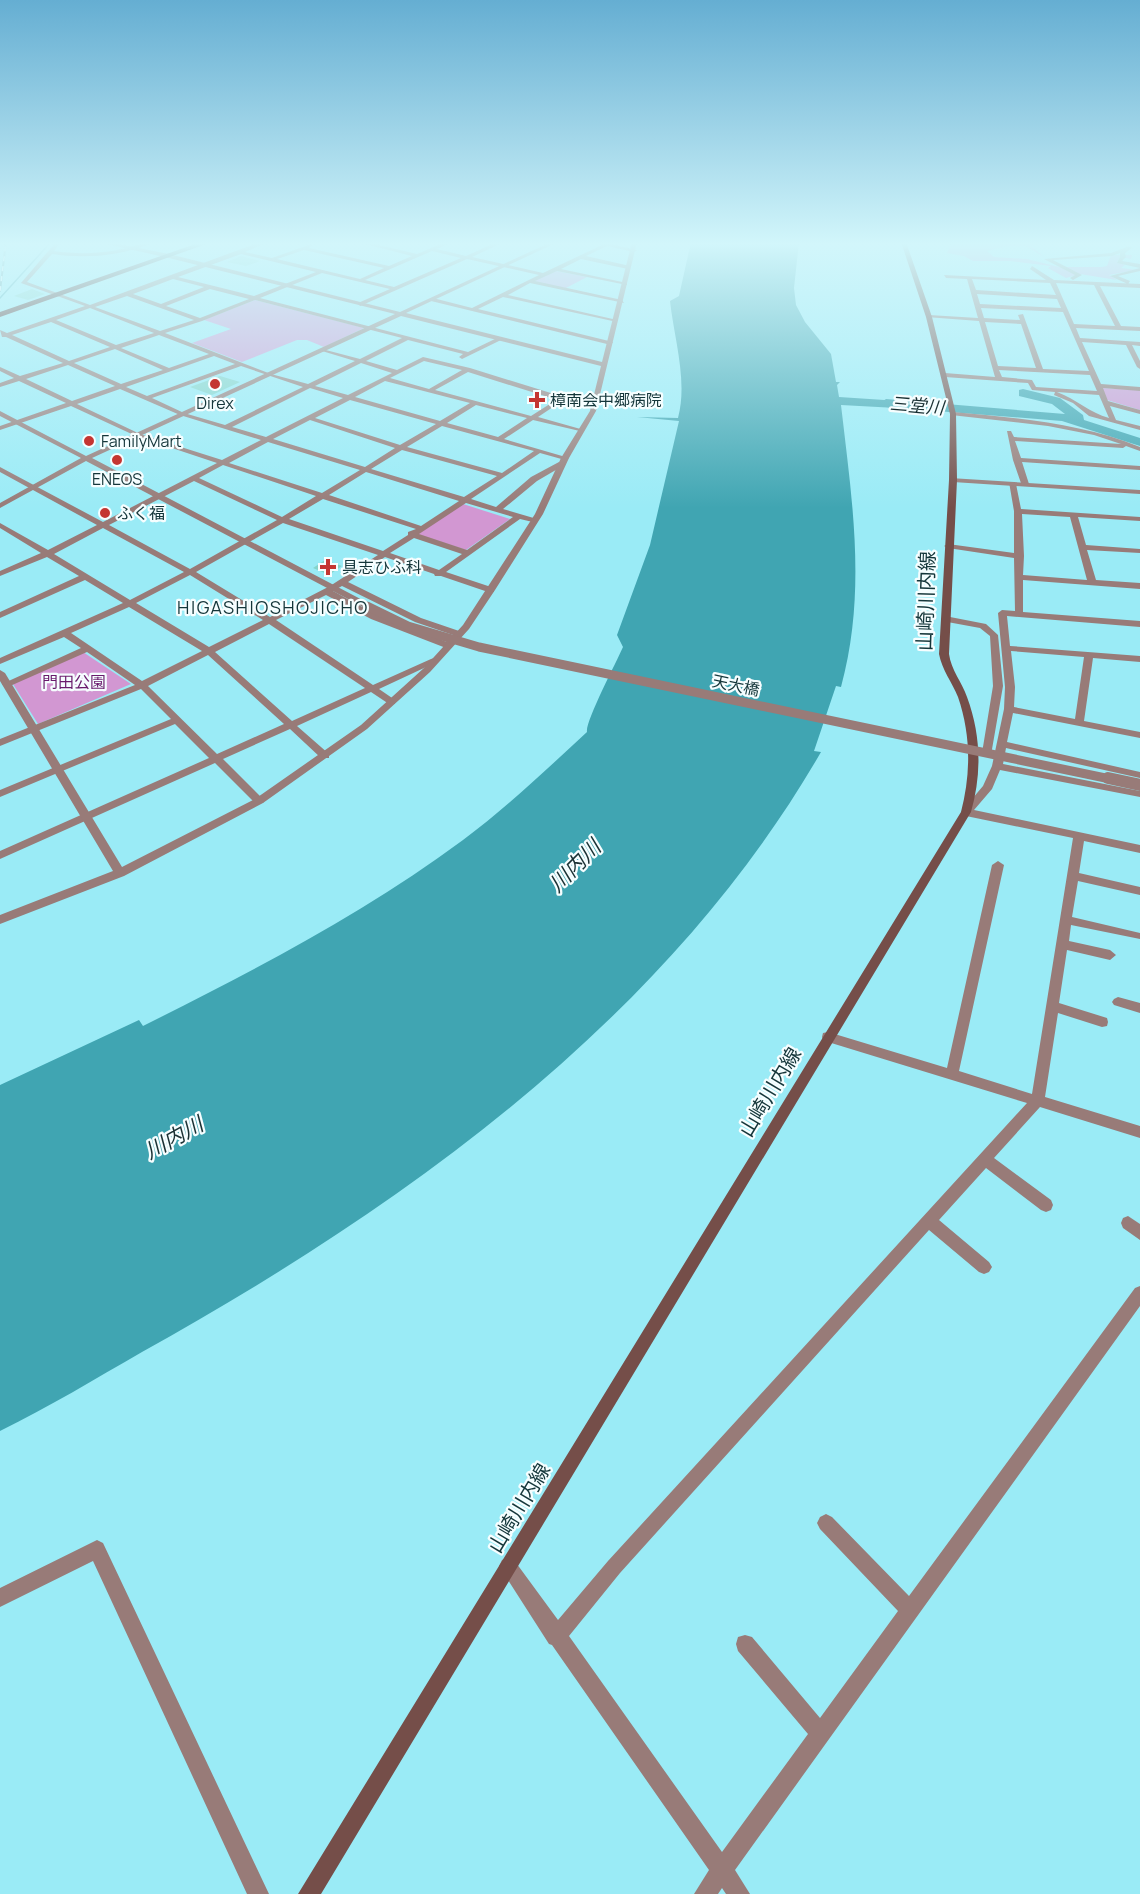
<svg xmlns="http://www.w3.org/2000/svg" width="1140" height="1894" font-family="Manrope,'Noto Sans JP',sans-serif">
<style>
.green{fill:#d297d2}
.water{fill:#40a5b2}
.lines{fill:none;stroke-linecap:round;stroke-linejoin:round}
.stream{stroke:#40a5b2;stroke-width:1.5}
.river{fill:#40a5b2;fill-rule:evenodd}
.building{fill:#85d4cb}
.minor{fill:#987b78;fill-rule:evenodd}
.tertiary{fill:#987b78;fill-rule:evenodd}
.secondary{fill:#754e49;fill-rule:evenodd}
.trunk{fill:#50201c;fill-rule:evenodd}
.rail-casing{stroke:#5b979e;stroke-width:2}
.rail{stroke:#f6feff;stroke-width:1.5;stroke-dasharray:5;stroke-linecap:butt}
.tertiary-bridge-far1{stroke:#987b78;stroke-width:9}
.tertiary-bridge{stroke:#987b78;stroke-width:12}
.poi-dot{fill:#c43632;stroke:#f6feff;stroke-width:2}
.labels{text-anchor:middle;stroke-width:4.5;stroke-linejoin:round;paint-order:stroke}
.far-poi-label{font-size:16px;fill:#14363a;stroke:#f6feff;text-anchor:start}
.far-park-label{font-size:16px;fill:#691b6c;stroke:#f6feff}
.far-street-label{font-size:16px;fill:#14363a;stroke:#f6feff}
.far-water-label{font-size:18px;font-style:italic;fill:#1a3134;stroke:#f6feff}
.far-quarter-label{font-size:18px;letter-spacing:1.5px;fill:#14363a;stroke:#f6feff}
.street-label{font-size:20px;fill:#14363a;stroke:#f6feff}
.water-label{font-size:21px;font-style:italic;fill:#1a3134;stroke:#f6feff}
</style>
<rect width="100%" height="100%" fill="#9aebf6"/>
<path class="green" d="M968,242H1037L1041,244L1031,246L1044,257L1026,246H1007L987,251L994,257L1027,259L1059,267H1102L1107,266L1111,255H1132L1131,259L1121,257L1117,262L1125,265L1121,268L1136,270L1109,275L1117,280L1080,274L1066,278L1048,268L1051,266L1010,261H973L964,256L947,253L951,244Z
M556,271L587,277L564,289L534,281Z
M255,300L364,328L324,347L307,340H297L242,362L192,343L231,329L204,320Z
M1102,388L1140,390V410L1107,400Z
M463,504L510,519L466,550L417,534Z
M83,652L131,684L38,724L13,684Z"/>
<path class="water" d="M691,242H799L794,288L796,305L805,322L831,354L836,382H840L837,385L839,397L915,402V409L841,405C852,501 867,591 841,687L836,686L814,751L821,752C667,1019 406,1205 142,1352C95,1379 49,1407 0,1431V1085L139,1020L143,1026C253,971 363,914 463,840C507,807 547,769 587,732C585,722 616,663 623,647L617,635L650,545L679,421L637,417L678,418C688,381 674,338 670,301L679,296Z"/>
<g class="lines">
<path class="stream" d="M0,298L51,242"/>
<path class="river" d="M1023,389L1060,398L1083,415L1084,420L1140,438V446L1062,421L886,407L880,403L886,399L1065,414L1052,404L1019,396V390Z"/>
</g>
<path class="building" d="M241,256L260,261L246,266L227,262Z
M32,289L45,294L28,300L14,296Z
M220,376L240,382L212,395L190,387Z
M325,560L342,566L329,575L313,568Z"/>
<g class="lines">
<path class="minor" d="M56,242H61L54,251C75,254 96,254 117,250C130,248 142,242 155,242C123,256 86,259 52,254L27,282L90,305L260,242H268L245,252L272,258L311,244L313,245L309,248L389,266L412,256L357,242H367L417,254L445,242H452L437,249L466,256L497,242H504L472,257L543,273L602,245L599,242L607,243L637,250L634,252L607,246L586,256L630,266L628,269L581,259L561,269L627,283V285L557,271L535,281L622,300L624,303L530,283L508,295L617,320V322L503,297L478,309L613,342L611,345L431,301L433,298L472,308L539,275L467,259L360,306L358,303L390,289L322,273L260,298L468,352L497,338H501V340L462,359L459,357L463,354L408,340L366,361L397,370L423,357L470,368L596,407L593,409L562,401L538,417L584,430V432L533,420L504,439L569,458L565,460L540,453L471,499L496,507L531,477L559,462L566,464L537,481L503,509L537,519V523L520,519L446,572L494,588V592H488L441,576H435L434,574L385,557L348,582L421,618L462,632V636H456L415,622L342,586L333,591L377,615L452,644V648H446L371,619L326,595L276,620L373,685L431,659L434,658L439,661L379,689L395,700V704H389L371,692L297,726L329,754V758H321L290,729L223,759L263,799L264,801L263,803H255L215,763L0,859V851L209,758L175,724L0,797V790L171,719L141,689L0,746V739L135,685L87,652L10,686H4L2,684L81,648L64,637L0,664V658L123,603L85,580L0,618V612L79,576L47,557L0,576V571L41,553L0,528V523L48,550L97,525L0,472V467L103,522L217,463L136,436L71,406L0,430V426L66,403L19,381L0,387V383L14,378L0,371V367L20,376L63,363L6,337H2L0,330L7,333L85,306L21,283ZM304,250L384,268L360,279L277,259ZM432,251L461,258L394,287L365,280ZM241,254L316,272L254,296L178,277ZM173,279L204,287L161,304L133,294ZM210,289L249,299L200,318L166,306ZM127,296L194,320L160,331L95,307ZM255,300L402,338L360,359L322,349V351L355,361L308,384L271,374L165,333L202,321ZM90,308L154,333L116,345L56,320ZM51,322L110,347L69,361L12,335ZM159,335L209,354L169,368L121,348ZM115,349L163,370L121,384L74,363ZM214,356L235,364L147,396L126,387ZM424,361L462,370L429,389L390,378ZM361,363L392,373L348,395L315,386ZM68,365L115,386L72,401L26,379ZM241,366L303,387L225,425L184,413L152,398ZM468,372L548,397L556,400L531,416L435,390ZM385,381L470,403L440,421L355,397ZM310,388L343,398L266,437L232,427ZM120,389L180,415L261,440L222,460L140,434L77,404ZM350,400L436,424L400,445L315,418ZM476,405L527,418L498,437L447,423ZM310,420L395,448L365,467L273,439ZM442,426L534,451L502,473L407,447ZM268,442L360,470L322,493L229,463ZM402,450L497,476L464,497L371,469ZM223,465L316,496L282,517L199,478ZM366,472L459,501L421,526L329,495ZM194,481L277,520L190,569L109,525ZM323,499L416,529L408,532V535L383,551L289,519ZM466,503L513,517L467,550L419,534ZM283,523L378,555L330,586L270,617L196,572ZM103,528L184,572L130,600L54,554ZM414,538L462,554L439,570L390,553ZM190,575L263,620L209,647L136,603ZM129,607L202,651L142,681L71,633ZM269,624L365,688L292,721L215,652ZM208,655L284,724L217,754L148,686Z
M1129,246L1132,248L1125,253L1126,257L1122,261L1140,264V271L1118,276L1130,281L1128,284L1110,276L1140,268L1117,263L1120,257V253L1112,256L1053,260L1082,275L1073,280L1070,278L1075,275L1044,259L1111,253Z
M1032,266L1054,280L1140,284V288L1100,286L1121,326L1140,327V331L1076,328L1080,338L1140,342V346L1132,345L1140,361V369L1137,367L1126,345L1082,342L1101,384L1140,387V391L1103,388L1108,401L1140,410V414L1110,406L1116,420L1140,426V430L1089,416L1073,403L1054,395L1055,392L1032,390L1028,383L945,377L942,375L945,373L995,377L979,321L926,317L929,315L978,318L967,279L946,278L944,275L1046,280L1030,269ZM972,279L1050,283L1056,295L976,290ZM1056,283L1094,285L1115,326L1074,324ZM977,294L1057,299L1061,308L980,304ZM981,308L1063,312L1089,371L1043,369L1023,314L1018,315L1020,320L984,318ZM985,322L1021,324L1036,368L998,366ZM999,370L1090,375L1097,391L1036,387L1032,380L1002,377ZM1057,392L1099,395L1109,418C1090,413 1076,399 1057,392Z
M953,412C1017,418 1080,423 1140,447V451L1126,446L1123,448L1015,441L1021,458L1140,466V470L1022,462L1029,484L1022,486L1013,460L1007,431H1011L1014,437L1121,444L1094,435L1048,426L951,415L950,414Z
M1009,482L1016,484L1021,509L1140,517V521L1078,517L1086,545L1140,549V553L1087,550L1096,580L1140,583V589L1023,580V612L1140,621V627L1007,616L1010,646L1140,656V662L1093,658L1084,721L1140,732V738L1013,713L1007,742L1140,772V778L1006,748L1003,764L1140,791V797L1000,770L992,789L974,810L1140,845V853L1084,841L1079,873L1140,887V895L1078,881L1072,917L1140,933V939L1071,925L1069,941L1110,950L1116,955L1110,960L1067,950L1059,1003L1107,1018L1108,1022L1107,1026L1102,1027L1058,1013L1045,1097L1140,1126V1138L1040,1107L994,1158L1051,1200L1053,1205L1051,1210L1046,1212L1041,1210L986,1168L939,1220L989,1262L992,1267L989,1272L984,1274L979,1272L929,1230L620,1573L569,1636L722,1852L808,1734L738,1651L736,1644L738,1637L745,1635L752,1637L820,1718L898,1611L820,1529L817,1523L820,1517L826,1514L832,1517L909,1596L1135,1288L1140,1286V1306L735,1870L750,1894H726L722,1888L718,1894H694L709,1870L552,1645L549,1644L499,1566L502,1560L508,1557L514,1560L558,1620L608,1561L1027,1103L828,1042L823,1041L822,1037L823,1033L828,1032L947,1068L992,865L998,861L1004,865L959,1071L1032,1094L1073,838L966,816L961,812L983,786L992,766L1004,709L1005,687L998,613L1002,610L1015,611L1014,558L948,548L944,546L948,544L1014,553V511ZM1022,514L1070,517L1087,580L1023,575L1024,556ZM1011,651L1084,657L1075,719L1014,707L1015,687Z
M1118,997L1140,1003V1013L1114,1005L1112,1002L1114,999Z
M1128,1216L1140,1224V1240L1123,1228L1121,1223L1123,1218Z
M97,1540L103,1543L269,1894H247L93,1561L0,1607V1588Z"/>
<path class="tertiary" d="M97,242H109L169,254L400,312L551,242H558L406,313L602,362L632,242H637L596,411L569,458L543,514L495,590L469,629L430,672L367,729L263,803L124,876L0,924V915L113,871L0,681V670L5,673L122,867L255,799L361,725L424,668L463,625L535,514L561,458L590,411L601,366L401,316L92,458L370,604L371,606L367,609L86,461L0,508V503L81,458L0,416V411L86,456L395,314L169,258Z
M947,242H951V243L949,244Z
M950,478L1140,490V494L953,482L949,480Z
M945,616L986,624L998,635L1003,686L991,755L987,756L982,753L993,686L990,636L980,628L942,621L941,619Z"/>
<path class="secondary" d="M901,242H906L932,317L956,414L957,480L949,654C951,670 962,682 967,697C981,735 982,773 971,812L321,1894H298L961,812C971,773 971,735 958,697C952,682 942,670 939,654L949,480L950,414L926,317Z"/>
<path class="trunk" d="M201,242H212L0,317V312Z"/>
<g class="rail-casing">
<path id="rail" d="M0,291L6,242"/>
</g>
<use href="#rail" class="rail"/>
<path class="tertiary-bridge-far1" d="M367,606L408,626L479,647L1115,780"/>
<path class="tertiary-bridge" d="M1108,778L1140,785"/>
</g>
<linearGradient id="sky" x2="0" y2="1"><stop stop-color="#65aed2"/><stop offset="0.48" stop-color="#d2f6fb"/><stop offset="1" stop-color="#d2f6fb" stop-opacity="0"/></linearGradient>
<rect width="1140" height="508" fill="url(#sky)"/>
<g class="poi-dot">
<circle cx="215" cy="384" r="6"/>
<path d="M534 391h6v6h6v6h-6v6h-6v-6h-6v-6h6z"/>
<circle cx="89" cy="441" r="6"/>
<circle cx="117" cy="460" r="6"/>
<circle cx="105" cy="513" r="6"/>
<path d="M325 558h6v6h6v6h-6v6h-6v-6h-6v-6h6z"/>
</g>
<g class="labels">
<g class="far-poi-label">
<text x="550" y="406">樟南会中郷病院</text>
<text x="215" y="409" text-anchor="middle">Direx</text>
<text x="101" y="447">FamilyMart</text>
<text x="117" y="485" text-anchor="middle">ENEOS</text>
<text x="117" y="519">ふく福</text>
<text x="342" y="573">具志ひふ科</text>
</g>
<g class="far-park-label">
<text x="74" y="688">門田公園</text>
</g>
<g class="far-street-label">
<text transform="translate(736 685) rotate(12)" y="6">天大橋</text>
</g>
<g class="far-water-label">
<text transform="translate(917 406) rotate(5)" y="6">三堂川</text>
</g>
<g class="far-quarter-label">
<text x="273" y="614">HIGASHIOSHOJICHO</text>
</g>
<g class="street-label">
<text transform="translate(926 601) rotate(-88)" y="7">山崎川内線</text>
<text transform="translate(770 1092) rotate(-59)" y="7">山崎川内線</text>
<text transform="translate(519 1508) rotate(-59)" y="7">山崎川内線</text>
</g>
<g class="water-label">
<text transform="translate(575 866) rotate(-45)" y="7">川内川</text>
<text transform="translate(174 1138) rotate(-29)" y="7">川内川</text>
</g>
</g>
</svg>
